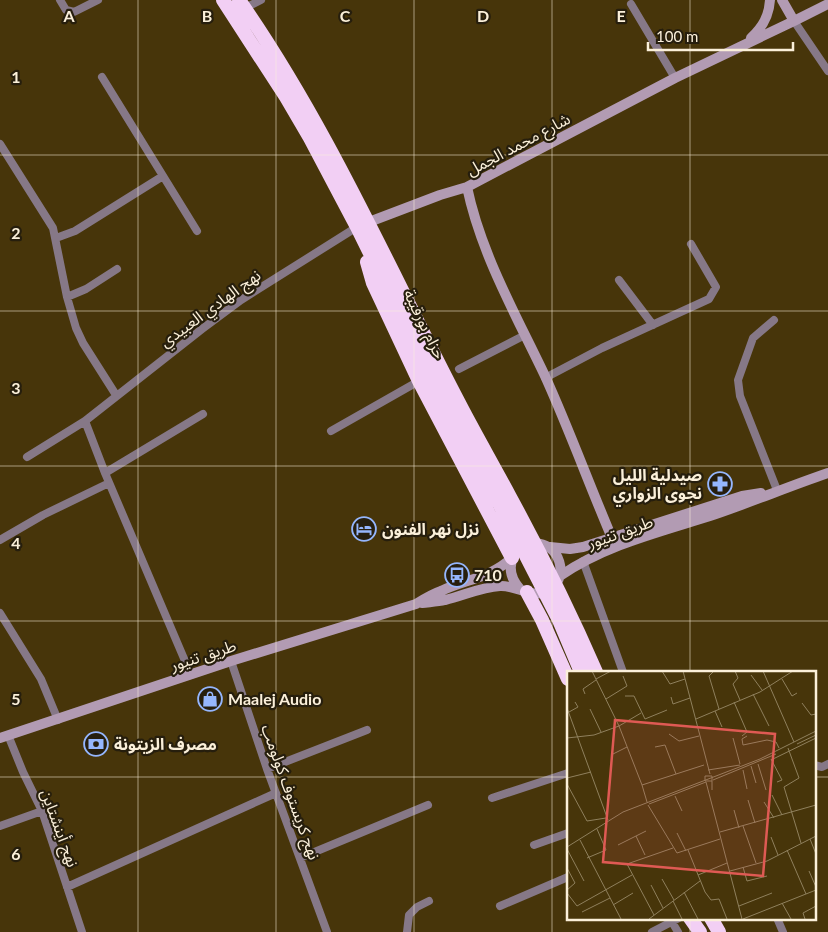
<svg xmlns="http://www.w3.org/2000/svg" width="828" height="932" font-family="Lato,'Noto Sans Arabic',sans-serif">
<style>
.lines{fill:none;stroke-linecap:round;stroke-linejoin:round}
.street{stroke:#867887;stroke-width:8}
.secondary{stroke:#b29bb3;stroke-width:10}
.highway{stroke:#f2cff4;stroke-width:14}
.grid{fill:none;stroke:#fbf0da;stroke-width:1;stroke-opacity:0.55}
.labels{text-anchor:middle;stroke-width:4.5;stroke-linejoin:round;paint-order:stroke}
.street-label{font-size:16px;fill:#fbf0da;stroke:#261e0d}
.poi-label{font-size:16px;font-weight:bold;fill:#fbf0da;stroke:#261e0d;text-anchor:start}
.inset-road{fill:none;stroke:#8f805d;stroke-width:1}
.view{fill:#df5a54;fill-opacity:0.15;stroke:#df5a54;stroke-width:2.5}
.inset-edge{fill:none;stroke:#fbf0da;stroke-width:2.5}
.grid-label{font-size:16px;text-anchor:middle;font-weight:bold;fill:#fbf0da;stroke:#261e0d;stroke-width:4.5;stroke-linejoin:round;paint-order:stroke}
</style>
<rect width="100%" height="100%" fill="#47350a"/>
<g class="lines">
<path class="street" d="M60,0L66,10L74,12L98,0
M631,4L675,78
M245,8L261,0
M794,21L828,71
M102,77L197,231
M0,144L53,228L67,297L76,328L83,343L116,395
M56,238L75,231L163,176
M619,280L653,325
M67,297L86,289L117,269
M774,320L753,338L738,380L740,396L777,490
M459,369L525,335
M545,378L602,348L709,299L716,287L691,244
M331,431L419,381
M27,457L85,421
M105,473L203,414
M0,540L43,515L109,483
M583,561L623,672
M0,613L41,679L58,720
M231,661L267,769L327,932
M191,675L105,473L85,421L202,329L241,300L357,227
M8,735L23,772L42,811L82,932
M814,765L822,767L828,764
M267,769L367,730
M492,798L568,773
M0,826L42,811
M534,845L568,833
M300,858L428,805
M67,887L276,793
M500,906L568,877
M777,918L783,932
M672,922L678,932
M407,932L409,915L417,907L429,901
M652,932L679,918"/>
<path class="secondary" d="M794,21L828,4
M751,38C763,27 769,16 770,0
M369,222L440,195L467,187
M612,538C589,484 569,429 545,376C516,315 481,254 467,187L675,78L794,21L782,0
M550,547L570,549L583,547L742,496L761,493
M513,557C508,569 511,579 520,589
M560,576C606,544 664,531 716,514C754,501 790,486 828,473
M422,603C429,602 437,602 445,600C463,596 481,587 500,586C516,585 530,598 545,592C573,581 560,538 530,544
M0,738L231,661L416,604C424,599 432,594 441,591C467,579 490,578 512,558"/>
<path class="highway" d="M223,0L286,97L310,138L357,227L447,409L499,503L559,620L581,672
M239,0C327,126 388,267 459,403C475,434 493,465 510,497C541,554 570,612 596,672
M367,262L373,283L419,381L512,558
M527,592L542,620L568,679
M690,918L700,932
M711,918L719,932"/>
</g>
<path class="grid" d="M138,0V932M276,0V932M414,0V932M552,0V932M690,0V672M0,155H828M0,311H828M0,466H828M0,621H828M0,777H568M814,777H828M690,918V932"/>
<defs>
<g id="pharmacy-ring" transform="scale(1.25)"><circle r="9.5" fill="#261e0d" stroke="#95b6fd" stroke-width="1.5"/><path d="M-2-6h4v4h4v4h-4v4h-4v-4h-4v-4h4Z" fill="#95b6fd"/></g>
<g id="hotel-ring" transform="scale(1.25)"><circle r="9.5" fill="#261e0d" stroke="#95b6fd" stroke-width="1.5"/><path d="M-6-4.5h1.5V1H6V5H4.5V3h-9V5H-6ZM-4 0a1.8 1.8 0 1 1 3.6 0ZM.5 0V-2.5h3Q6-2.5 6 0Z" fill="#95b6fd"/></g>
<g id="bus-ring" transform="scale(1.25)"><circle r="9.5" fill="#261e0d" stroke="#95b6fd" stroke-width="1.5"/><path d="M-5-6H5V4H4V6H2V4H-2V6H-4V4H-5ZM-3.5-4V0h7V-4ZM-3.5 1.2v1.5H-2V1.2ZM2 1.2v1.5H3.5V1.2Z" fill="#95b6fd"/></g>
<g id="shop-ring" transform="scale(1.25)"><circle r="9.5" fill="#261e0d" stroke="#95b6fd" stroke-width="1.5"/><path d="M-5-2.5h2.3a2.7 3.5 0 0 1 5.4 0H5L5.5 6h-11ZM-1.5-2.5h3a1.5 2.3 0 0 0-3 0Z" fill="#95b6fd"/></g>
<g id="bank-ring" transform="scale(1.25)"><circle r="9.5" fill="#261e0d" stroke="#95b6fd" stroke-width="1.5"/><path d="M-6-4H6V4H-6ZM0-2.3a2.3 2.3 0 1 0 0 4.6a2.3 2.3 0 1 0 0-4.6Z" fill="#95b6fd"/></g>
</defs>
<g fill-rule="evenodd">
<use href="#pharmacy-ring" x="720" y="484"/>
<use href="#hotel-ring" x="364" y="529"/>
<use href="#bus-ring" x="457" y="575"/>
<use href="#shop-ring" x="210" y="699"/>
<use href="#bank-ring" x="96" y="744"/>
</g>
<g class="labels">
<g class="street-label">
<text transform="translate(518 144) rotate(-28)" y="6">شارع محمد الجمل</text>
<text transform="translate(210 308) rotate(-36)" y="6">نهج الهادي العبيدي</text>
<text transform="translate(425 324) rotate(64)" y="6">حزام بورقيبة</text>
<text transform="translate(620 532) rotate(-20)" y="6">طريق تنيور</text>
<text transform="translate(203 655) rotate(-18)" y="6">طريق تنيور</text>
<text transform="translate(291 792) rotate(70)" y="6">نهج كريستوف كولومب</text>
<text transform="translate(60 828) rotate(70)" y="6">نهج أينشتاين</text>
</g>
<g class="poi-label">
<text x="702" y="481" text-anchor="end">صيدلية الليل<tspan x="702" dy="18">نجوى الزواري</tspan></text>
<text x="382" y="535">نزل نهر الفنون</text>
<text x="474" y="581">710</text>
<text x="228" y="705">Maalej Audio</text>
<text x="114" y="750">مصرف الزيتونة</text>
</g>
</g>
<g transform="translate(567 671)">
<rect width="249" height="249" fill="#47350a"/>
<path class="inset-road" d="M25,0L52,55L74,42M95,0L103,13L118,8M116,0L143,103M147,0L142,5L152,38M168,0L171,7L166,13L173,29M196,0L227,71M184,4L195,19M29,8L44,0M215,8L225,25L230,22M18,23L16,18L29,9M186,23L202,55M58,25H67L78,48L100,39M104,26L106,33L123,27M39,28L60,15L56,5M167,31L180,61L175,65M235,32L244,44L249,43M0,37L41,149M23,38L34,61M148,40L155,56M2,41L11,36L8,31M129,48L193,21L226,0M102,63L112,70L132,65M180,65L175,68L176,74L200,69L209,71L212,77M0,67L27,64L52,55L75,114L137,94M166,67L173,93M230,73L249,64M88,76L98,74L109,103M221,77L232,107L217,116L234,172M46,83L60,76M204,88L215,109L210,111M204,89L249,67M191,93L199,119M184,95L189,112M141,99L173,94M176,99L180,118M0,107L24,101M146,109L209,83M145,110H138V105H145V119M139,111L175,248M0,113L20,150L39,147M75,114L80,131M205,124L215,144M108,125L115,140M181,129L188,152M197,131L207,147M82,133L139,111M81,134L110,182L153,168M167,139L172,157M176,155L189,192M153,161L249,134M110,162L119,180M69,165L78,184M204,166L211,184M243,168L249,183M13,169L54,248M51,174L79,160M0,176L56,141L193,88L249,60M0,178L17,210M121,179L138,221L144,229L152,228L160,248M220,179L239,223M20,187L39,179L30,158M176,196L180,210L200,205M0,197L8,212L0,219M163,200L200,190L249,165M242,200L249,216M131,204L160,192M95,208L107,229M84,214L96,237M117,221L131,248M0,222L10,235L65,204M106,230L115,248M215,232L224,248M46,234L66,222M172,235L205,222M15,241L43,227M87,244L60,193L106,177M82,248L133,210M176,248L249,219M238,248L236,242L249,235"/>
<path class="view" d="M48,49L208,63L196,205L36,191Z"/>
<rect width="249" height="249" class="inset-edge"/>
</g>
<g class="grid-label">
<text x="69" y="22">A</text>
<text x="207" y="22">B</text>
<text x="345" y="22">C</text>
<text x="483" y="22">D</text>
<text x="621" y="22">E</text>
<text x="16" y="83">1</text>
<text x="16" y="239">2</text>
<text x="16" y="394">3</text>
<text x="16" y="549">4</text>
<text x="16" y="705">5</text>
<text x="16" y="860">6</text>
</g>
<path d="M648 42v8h145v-8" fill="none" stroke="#fbf0da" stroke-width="2.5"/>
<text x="656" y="42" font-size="15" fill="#fbf0da" stroke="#261e0d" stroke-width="4" paint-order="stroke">100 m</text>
</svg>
